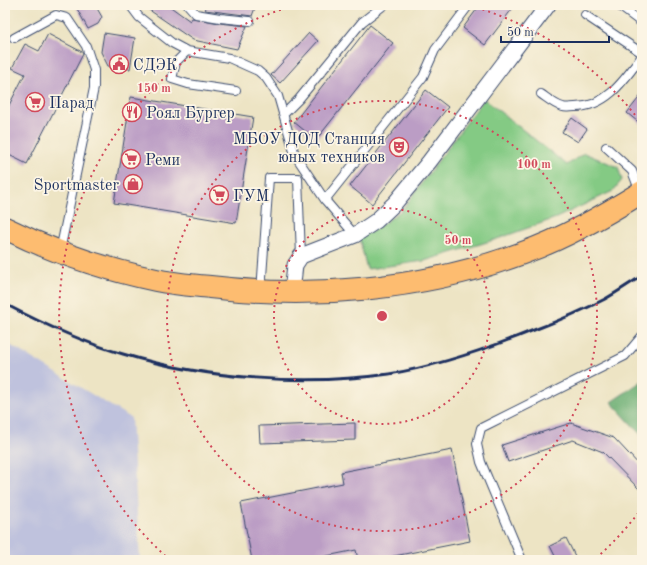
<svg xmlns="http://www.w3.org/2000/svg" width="647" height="565" font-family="'Old Standard TT',serif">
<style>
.industrial{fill:#bfc2dd}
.green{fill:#84ca84;stroke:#507c71}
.forest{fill:#6bae72;stroke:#436e68}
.building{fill:#bb9dc5}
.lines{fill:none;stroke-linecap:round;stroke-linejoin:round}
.lane-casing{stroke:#3a4a6d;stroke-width:10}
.street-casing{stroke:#3a4a6d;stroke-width:17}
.primary-casing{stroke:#3a4a6d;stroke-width:24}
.lane{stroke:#fff;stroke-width:8}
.street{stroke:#fff;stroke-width:15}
.primary{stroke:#fdbc70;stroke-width:22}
.rail{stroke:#1b2f5e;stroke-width:3}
.ring{fill:none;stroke:#d1495b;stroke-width:2;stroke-dasharray:2 4}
.labels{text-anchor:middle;stroke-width:3.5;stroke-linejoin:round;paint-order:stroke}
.poi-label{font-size:16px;fill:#1b2f5e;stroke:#fcf5e5;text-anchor:start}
.centre{fill:#d1495b;stroke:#fcf5e5;stroke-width:2}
.ring-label{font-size:12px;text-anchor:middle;font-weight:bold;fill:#d1495b;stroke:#fcf5e5;stroke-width:3.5;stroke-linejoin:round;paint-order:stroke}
</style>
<rect width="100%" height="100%" fill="#fcf5e5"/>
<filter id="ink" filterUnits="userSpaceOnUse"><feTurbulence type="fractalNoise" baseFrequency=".025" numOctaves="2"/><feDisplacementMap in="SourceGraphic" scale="8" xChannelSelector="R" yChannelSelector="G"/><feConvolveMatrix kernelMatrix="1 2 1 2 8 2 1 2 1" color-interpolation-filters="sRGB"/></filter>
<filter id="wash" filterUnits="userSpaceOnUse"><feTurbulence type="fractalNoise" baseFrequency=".012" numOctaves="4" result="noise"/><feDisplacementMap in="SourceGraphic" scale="16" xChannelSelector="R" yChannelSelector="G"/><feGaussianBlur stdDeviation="0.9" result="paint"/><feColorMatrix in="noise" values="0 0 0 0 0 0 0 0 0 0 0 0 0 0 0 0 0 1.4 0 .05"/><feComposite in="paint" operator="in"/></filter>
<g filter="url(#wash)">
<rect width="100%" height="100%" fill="#ede4c4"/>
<path class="industrial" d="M5,342L131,418L140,560H5Z"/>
<path class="green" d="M484,99L567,165L584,153L618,167L622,180L613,191L556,218L497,239L424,261L367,269L359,237L373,231L402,210Z"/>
<path class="forest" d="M642,381V436L611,402Z"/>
<g id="blocks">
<path class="building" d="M75,5H95L102,17L98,24L88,29Z
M142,5H168L190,21L192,18L219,23L247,26L237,49L193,40Z
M207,5H256L252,16L205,10Z
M480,5H515L485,45L463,28Z
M370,25L393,43L316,140L294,122Z
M104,33L135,38L130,69L108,66L101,52Z
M309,33L318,41L280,83L271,75Z
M48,34L82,52L83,54L27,164L5,153V113L25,74L12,68L25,44L39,51Z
M426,90L448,107L372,204L350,186Z
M642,94V125L627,113Z
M131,97L253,117L236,223L114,203Z
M572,118L587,129L578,142L562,132Z
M355,423V440L260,443L259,426Z
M571,423L614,438L642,468V492L603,452L573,440L508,462L502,445Z
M452,450L470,541L374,560H358L356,550L307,560H252L241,503L343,483L341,472Z
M566,538L577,560H557L550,546Z"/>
</g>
</g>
<g filter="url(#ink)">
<use href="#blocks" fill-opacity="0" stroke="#3a4a6d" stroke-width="1"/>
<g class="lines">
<g class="lane-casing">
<path id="lane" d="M130,5L139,17L172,43L187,51L229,58L258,71L266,78L278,96L295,155L325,200L355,235
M188,5L196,14L220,18L250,21
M618,5L642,23
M585,15L642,53
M14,38L56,15L67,18L86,46L94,70V88L60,251
M187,51L176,62L172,79L188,84L236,91
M541,94C547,98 555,105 563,107C566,108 571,107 575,107C607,107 625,79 642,56
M284,114L299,99L362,22L384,5
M606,147L632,171L640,192
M325,200L423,77L435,50L469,5
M261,291L269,178H298L301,256
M522,560L481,462L477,444L481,428L625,356L642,336"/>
</g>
<g class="street-casing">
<path id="street" d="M292,292L295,265L301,256L355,235L376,221L395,203L429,162L548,5"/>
</g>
<g class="primary-casing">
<path id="primary" d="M5,228C53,252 104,269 156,280C174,284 192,285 210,287C312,299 422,290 520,254C563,239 603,216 642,192"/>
</g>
<use href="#lane" class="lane"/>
<use href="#street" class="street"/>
<use href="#primary" class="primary"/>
<path class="rail" d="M5,304C43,324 82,342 123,354C205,379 305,386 389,374C439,366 487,349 534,330C558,321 582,311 605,299C618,292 630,283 642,276"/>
</g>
</g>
<g class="ring">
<circle cx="382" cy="316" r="108"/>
<circle cx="382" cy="316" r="215"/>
<path d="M642 508A323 323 0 0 1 594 560M170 560A323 323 0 0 1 293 6M471 6A323 323 0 0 1 642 124"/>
</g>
<defs>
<g id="civic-ring" transform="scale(1)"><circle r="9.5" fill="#fcf5e5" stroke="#d1495b" stroke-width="1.5"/><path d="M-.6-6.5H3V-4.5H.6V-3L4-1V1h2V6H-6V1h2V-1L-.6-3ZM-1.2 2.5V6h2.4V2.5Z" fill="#d1495b"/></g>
<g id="supermarket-ring" transform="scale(1)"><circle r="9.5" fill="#fcf5e5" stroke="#d1495b" stroke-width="1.5"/><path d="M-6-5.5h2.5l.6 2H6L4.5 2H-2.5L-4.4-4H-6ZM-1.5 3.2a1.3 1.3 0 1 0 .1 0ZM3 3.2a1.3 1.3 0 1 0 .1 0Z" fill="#d1495b"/></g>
<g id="restaurant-ring" transform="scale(1)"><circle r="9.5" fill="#fcf5e5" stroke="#d1495b" stroke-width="1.5"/><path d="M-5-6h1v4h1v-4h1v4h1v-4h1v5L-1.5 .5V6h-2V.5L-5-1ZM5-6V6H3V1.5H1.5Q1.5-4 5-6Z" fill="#d1495b"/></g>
<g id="theatre-ring" transform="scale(1)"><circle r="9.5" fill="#fcf5e5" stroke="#d1495b" stroke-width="1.5"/><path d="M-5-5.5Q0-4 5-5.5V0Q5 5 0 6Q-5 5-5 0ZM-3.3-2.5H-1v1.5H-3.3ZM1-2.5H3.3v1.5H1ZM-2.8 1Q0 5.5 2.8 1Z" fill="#d1495b"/></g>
<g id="shop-ring" transform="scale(1)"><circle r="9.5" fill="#fcf5e5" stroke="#d1495b" stroke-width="1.5"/><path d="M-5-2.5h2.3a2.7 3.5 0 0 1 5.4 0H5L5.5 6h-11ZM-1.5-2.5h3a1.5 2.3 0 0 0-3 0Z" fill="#d1495b"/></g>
</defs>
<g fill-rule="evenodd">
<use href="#civic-ring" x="119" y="64"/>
<use href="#supermarket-ring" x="35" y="102"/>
<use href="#restaurant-ring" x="132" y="112"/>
<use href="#theatre-ring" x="399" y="147"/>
<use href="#supermarket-ring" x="131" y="159"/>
<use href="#shop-ring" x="133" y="184"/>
<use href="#supermarket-ring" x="219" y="195"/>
</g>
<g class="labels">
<g class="poi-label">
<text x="133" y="70">СДЭК</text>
<text x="49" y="108">Парад</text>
<text x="146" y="118">Роял Бургер</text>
<text x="385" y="144" text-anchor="end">МБОУ ДОД Станция<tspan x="385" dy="18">юных техников</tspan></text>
<text x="145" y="165">Реми</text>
<text x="119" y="190" text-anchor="end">Sportmaster</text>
<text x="233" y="201">ГУМ</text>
</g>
</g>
<circle cx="382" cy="316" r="6" class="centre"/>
<g class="ring-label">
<text x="154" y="92">150 m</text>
<text x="534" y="168">100 m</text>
<text x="458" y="244">50 m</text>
</g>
<rect width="647" height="565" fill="none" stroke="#fcf5e5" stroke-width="20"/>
<path d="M501 36v6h108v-6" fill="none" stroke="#1b2f5e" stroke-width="2"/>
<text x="507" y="36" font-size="12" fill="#1b2f5e" stroke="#fcf5e5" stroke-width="3" paint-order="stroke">50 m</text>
</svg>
